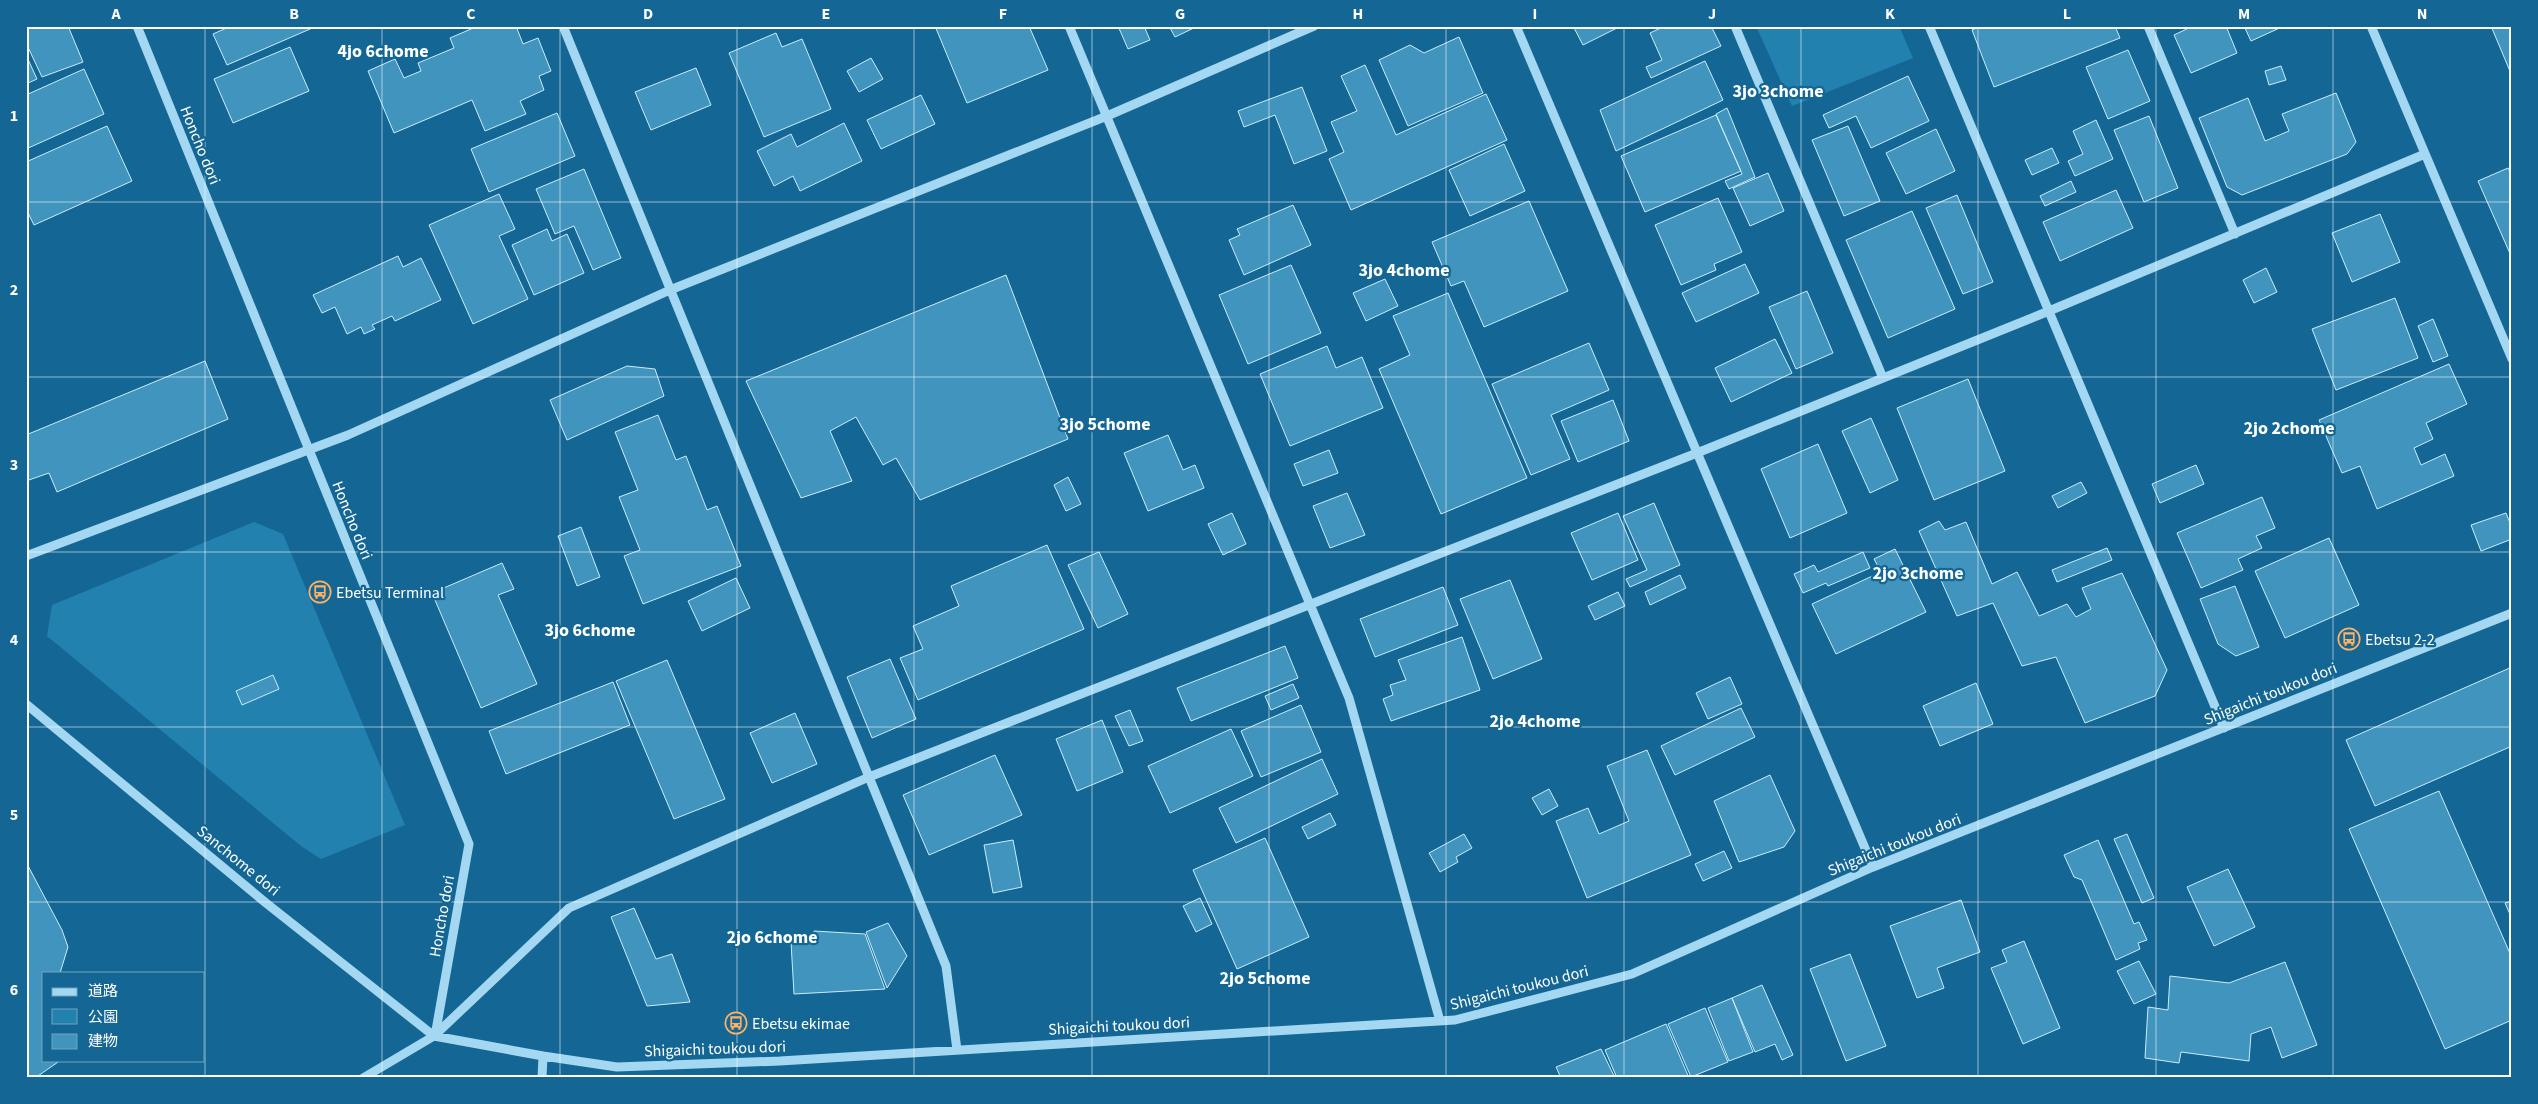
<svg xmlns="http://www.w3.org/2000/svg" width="2538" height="1104" font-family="'Source Sans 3','Noto Sans JP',sans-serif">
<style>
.green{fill:#2381b0}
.building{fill:#4194bd;stroke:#caecfc}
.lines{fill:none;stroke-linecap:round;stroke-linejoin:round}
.minor{stroke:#a3d7f2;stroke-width:9}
.grid{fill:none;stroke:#fff;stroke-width:1;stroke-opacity:0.55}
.labels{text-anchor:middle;stroke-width:4.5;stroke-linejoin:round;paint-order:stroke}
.street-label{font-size:16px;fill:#fff;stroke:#146794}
.poi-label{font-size:16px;fill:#fff;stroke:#146794;text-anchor:start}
.neighbourhood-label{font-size:18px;font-weight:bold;fill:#fff;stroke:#146794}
.neatline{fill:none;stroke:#fff;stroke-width:2}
.grid-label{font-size:16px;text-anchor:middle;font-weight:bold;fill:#fff}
</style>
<rect width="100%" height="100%" fill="#146794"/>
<path class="green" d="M1756,26H1899L1913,58L1792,106Z
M254,522L283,534L405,825L321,859L301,846L47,636L52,605Z"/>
<path class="building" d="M26,26H68L83,62L42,77L26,43Z
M231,26H317L227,65L213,34Z
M478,26H516L523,44L538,38L551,71L539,76L544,90L520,101L526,114L485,131L472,100L394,133L368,71L395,59L404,78L421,71L418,63L454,48L450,38Z
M935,26H1029L1048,70L967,103Z
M1118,26H1144L1150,40L1128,49Z
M1169,26H1198L1175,37Z
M1573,26H1621L1583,45Z
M1665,26H1711L1721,46L1651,78L1646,67L1662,60L1650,33Z
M1981,26H2115L2120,38L1994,87L1972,30Z
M2193,26H2226L2237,53L2191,73L2174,35Z
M2244,26H2284L2251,41Z
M2491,26H2512V76Z
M776,33L782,47L802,39L831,109L764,137L729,53Z
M1459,37L1483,93L1408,126L1379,60L1410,45L1424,53Z
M290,47L309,91L233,123L214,79Z
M2128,50L2150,101L2108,119L2086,67Z
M26,55L37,79L26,84Z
M871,58L883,79L859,92L847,71Z
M1705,61L1723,100L1616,151L1600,110Z
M1365,65L1396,135L1486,94L1507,140L1351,210L1329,159L1344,152L1331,122L1357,111L1341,76Z
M2281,66L2286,80L2269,85L2265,71Z
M696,68L711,105L651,130L635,92Z
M84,69L104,114L26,149V95Z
M1908,76L1929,121L1871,148L1856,116L1829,128L1823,115Z
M1302,87L1327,151L1294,164L1275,115L1244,127L1238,111Z
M2336,93L2356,142L2347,154L2242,195L2227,187L2199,118L2248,98L2265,141L2289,131L2282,114Z
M921,95L935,124L881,149L867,120Z
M1727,108L1755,177L1729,189L1725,181L1742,174L1716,114Z
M557,113L575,156L489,192L471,149Z
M1716,115L1741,171L1645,212L1621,156Z
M2149,116L2178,188L2144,202L2114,130Z
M2096,120L2113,159L2075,176L2068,161L2083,154L2073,131Z
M844,123L862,161L800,191L793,176L774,186L757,151L791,134L797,147Z
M107,126L132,181L34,225L26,209V162Z
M1848,126L1880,201L1844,216L1812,140Z
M1936,129L1955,171L1906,194L1886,153Z
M1504,144L1525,191L1470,216L1449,170Z
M2052,148L2059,163L2032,175L2025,160Z
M2508,168L2512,176V258L2478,181Z
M584,169L621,258L593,270L574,226L555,234L536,189Z
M1768,173L1784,211L1750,226L1733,188Z
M2071,181L2076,192L2045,206L2040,196Z
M2116,190L2133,228L2060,261L2043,222Z
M499,194L515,229L499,236L528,299L473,324L429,225Z
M1957,195L1993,282L1963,294L1926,208Z
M1718,198L1742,252L1714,264L1716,270L1681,285L1655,225Z
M1529,201L1568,291L1484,327L1464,281L1451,286L1432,242Z
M1293,205L1311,245L1244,275L1229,240L1240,235L1237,229Z
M1912,211L1955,309L1888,338L1846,240Z
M2380,214L2400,262L2352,282L2332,233Z
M547,229L552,241L567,234L584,273L534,295L512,245Z
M398,256L403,267L421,258L441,300L395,321L392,316L372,325L375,329L364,334L361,327L347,334L335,307L322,313L313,295Z
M1745,264L1759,293L1696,322L1682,293Z
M1291,265L1321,333L1248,364L1219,295Z
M2266,268L2277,292L2254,303L2243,280Z
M1006,275L1068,439L920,500L896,458L883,465L856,417L830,431L852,481L801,498L746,381Z
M1385,279L1398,306L1366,321L1353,293Z
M1807,291L1833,353L1796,369L1769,307Z
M1448,293L1527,478L1441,514L1379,369L1410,355L1393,316Z
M2395,298L2418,358L2336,390L2312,329Z
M2433,319L2448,356L2433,362L2418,326Z
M1775,339L1792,373L1731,402L1715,368Z
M1589,343L1609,390L1551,415L1570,459L1531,475L1492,384Z
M1327,346L1336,368L1362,357L1383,408L1290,446L1260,374Z
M205,361L228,419L57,492L49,473L26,481V435Z
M2449,364L2467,404L2426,423L2433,439L2414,448L2421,465L2445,454L2454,476L2377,509L2360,466L2342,473L2319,420Z
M627,366L655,369L664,396L567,440L550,400Z
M1968,379L2005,471L1934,500L1897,408Z
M1613,400L1629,441L1578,462L1561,421Z
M658,415L676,460L686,456L707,510L717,506L741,566L643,604L624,556L640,550L619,497L638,490L615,432Z
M1871,418L1898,480L1870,493L1842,431Z
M1168,435L1183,470L1195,465L1204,488L1148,511L1124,453Z
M1818,444L1847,513L1790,538L1761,469Z
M1329,450L1338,473L1303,486L1294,464Z
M2196,465L2204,484L2160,503L2152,484Z
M1068,477L1081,504L1066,511L1054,485Z
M2081,482L2087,493L2058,508L2052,496Z
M1347,493L1365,535L1330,548L1313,506Z
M2262,497L2275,528L2256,536L2262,548L2238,559L2243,570L2201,588L2177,533Z
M1654,503L1680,565L1630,587L1626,579L1647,570L1623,516Z
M1232,513L1246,544L1223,555L1208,524Z
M1618,513L1638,560L1592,580L1571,533Z
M2506,513L2512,528V539L2481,551L2471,525Z
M1939,521L1945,530L1966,522L1992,584L2017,572L2039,616L2067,604L2076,617L2091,609L2082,588L2122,573L2167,670L2155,696L2085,723L2056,657L2022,666L1993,603L1957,616L1919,531Z
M581,527L600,577L577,586L558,536Z
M2329,538L2359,605L2285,638L2255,571Z
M1047,545L1084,629L918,700L900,658L923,649L913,626L959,606L951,586Z
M2107,548L2112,560L2057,582L2052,570Z
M1895,549L1926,612L1836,654L1812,604L1881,572L1874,559Z
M1099,552L1128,614L1098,628L1068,565Z
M1863,552L1870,568L1828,586L1826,583L1803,593L1794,574L1814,565L1818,572Z
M502,563L514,589L498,595L537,684L481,708L432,593Z
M1680,575L1686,588L1650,605L1645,592Z
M736,578L750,608L702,631L688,601Z
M1510,580L1542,659L1493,679L1460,599Z
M2235,586L2259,647L2236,656L2218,644L2200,599Z
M1443,587L1458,625L1375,657L1360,619Z
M1618,592L1625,606L1595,620L1588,606Z
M1462,637L1480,690L1391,721L1383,699L1393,695L1390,685L1406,680L1398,660Z
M1285,646L1298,678L1191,721L1177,688Z
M890,659L916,719L872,738L847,677Z
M667,660L725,799L674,819L616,681Z
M2512,667V746L2375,806L2346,740Z
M273,675L279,689L242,705L236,691Z
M1730,677L1742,704L1708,719L1696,693Z
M613,682L630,725L506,774L489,731Z
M1976,683L1993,724L1940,746L1923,706Z
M1293,684L1299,698L1271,710L1265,696Z
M1301,705L1321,752L1261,777L1241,731Z
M1741,708L1755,737L1675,775L1661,746Z
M1130,710L1143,741L1129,746L1115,716Z
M795,713L817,764L772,783L750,733Z
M1102,720L1123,772L1077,791L1056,739Z
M1231,729L1253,776L1170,813L1148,766Z
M1647,750L1691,855L1587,898L1556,821L1588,808L1599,834L1629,821L1607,766Z
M995,755L1022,815L929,855L903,795Z
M1322,759L1338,794L1236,843L1219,808Z
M1770,775L1795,831L1784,847L1739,862L1714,801Z
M1549,789L1558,806L1542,815L1532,798Z
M2439,791L2512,958V1020L2445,1049L2349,829Z
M1330,813L1336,825L1308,839L1302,827Z
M1464,834L1472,848L1456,857L1458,862L1440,872L1429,853Z
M2127,834L2154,898L2142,903L2114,839Z
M1265,838L1309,937L1237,969L1193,870Z
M1013,840L1022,887L993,893L984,845Z
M2098,840L2134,924L2139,922L2147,940L2138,943L2140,949L2116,960L2082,880L2074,877L2064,855Z
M1724,851L1732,868L1703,881L1695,864Z
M26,862L62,930L68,947L60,973H44V1060H61L35,1078H29L26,1073Z
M2228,869L2255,927L2214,946L2187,887Z
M1200,898L1212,924L1196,932L1183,906Z
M1961,900L1980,952L1937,968L1944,988L1917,998L1890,926Z
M2512,901V919L2505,903Z
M634,908L656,959L672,954L690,1002L647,1006L611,917Z
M888,923L907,956L887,988L866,932Z
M814,931L865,934L885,989L794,994L791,942L812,943Z
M2024,941L2060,1028L2023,1044L1991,968L2007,962L2002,950Z
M1850,954L1886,1046L1846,1061L1810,969Z
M2139,961L2156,994L2134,1004L2117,971Z
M2285,962L2317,1045L2282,1058L2271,1027L2251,1034L2249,1061L2181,1052L2179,1063L2145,1058L2148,1007L2168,1010L2170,976L2229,983Z
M1762,985L1793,1055L1782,1060L1775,1044L1755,1052L1732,998Z
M1732,998L1753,1052L1729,1061L1708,1008Z
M1705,1008L1728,1062L1691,1077L1668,1024Z
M1666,1024L1689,1078H1617L1605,1050Z
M1601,1049L1615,1078H1561L1556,1067Z"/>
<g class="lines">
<path class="minor" d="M137,26L469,844L435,1036
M563,26L946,966L957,1050
M1069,26L1349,698L1440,1021
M1516,26L1873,867
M1735,26L1883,378
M1929,26L2224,728
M2148,26L2235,234
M2371,26L2512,359
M26,556L348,435L670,290L1107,116L1314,26
M26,704L266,903L434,1036L543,1056L617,1067L780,1061L1455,1020L1632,974L1873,867L2512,613
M363,1078L434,1036L569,908L869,777L1697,453L2049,311L2425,154
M542,1078L543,1056"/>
</g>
<path class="grid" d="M205,26V1078M382,26V1078M560,26V1078M737,26V1078M914,26V1078M1092,26V1078M1269,26V1078M1446,26V1078M1624,26V1078M1801,26V1078M1978,26V1078M2156,26V1078M2333,26V1078M26,202H2512M26,377H2512M26,552H2512M26,727H2512M26,902H2512"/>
<defs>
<g id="bus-ring" transform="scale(1.125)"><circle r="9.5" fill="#146794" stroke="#ffb164" stroke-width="1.5"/><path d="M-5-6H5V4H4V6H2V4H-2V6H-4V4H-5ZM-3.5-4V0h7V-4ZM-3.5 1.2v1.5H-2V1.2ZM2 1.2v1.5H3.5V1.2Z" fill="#ffb164"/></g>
</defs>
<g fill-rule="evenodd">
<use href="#bus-ring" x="320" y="592"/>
<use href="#bus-ring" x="2349" y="639"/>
<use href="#bus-ring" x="736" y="1023"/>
</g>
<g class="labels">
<g class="street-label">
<text transform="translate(201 145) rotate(68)" y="6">Honcho dori</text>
<text transform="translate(353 520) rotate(68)" y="6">Honcho dori</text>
<text transform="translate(2270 693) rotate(-22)" y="6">Shigaichi toukou dori</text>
<text transform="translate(1894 844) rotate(-22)" y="6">Shigaichi toukou dori</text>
<text transform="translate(239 860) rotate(39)" y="6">Sanchome dori</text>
<text transform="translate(441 916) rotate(-80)" y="6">Honcho dori</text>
<text transform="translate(1519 987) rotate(-14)" y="6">Shigaichi toukou dori</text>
<text transform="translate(1119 1025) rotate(-3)" y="6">Shigaichi toukou dori</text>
<text transform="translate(715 1048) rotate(-2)" y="6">Shigaichi toukou dori</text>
</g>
<g class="poi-label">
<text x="336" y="598">Ebetsu Terminal</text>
<text x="2365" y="645">Ebetsu 2-2</text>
<text x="752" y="1029">Ebetsu ekimae</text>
</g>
<g class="neighbourhood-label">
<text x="383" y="57">4jo 6chome</text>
<text x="1778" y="97">3jo 3chome</text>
<text x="1404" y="276">3jo 4chome</text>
<text x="1105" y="430">3jo 5chome</text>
<text x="2289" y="434">2jo 2chome</text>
<text x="1918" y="579">2jo 3chome</text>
<text x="590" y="636">3jo 6chome</text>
<text x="1535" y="727">2jo 4chome</text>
<text x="772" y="943">2jo 6chome</text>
<text x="1265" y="984">2jo 5chome</text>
</g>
</g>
<rect width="2538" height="1104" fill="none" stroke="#146794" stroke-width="55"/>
<rect x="42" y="972" width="162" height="90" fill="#146794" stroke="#72a4bf"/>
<rect x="52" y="988" width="25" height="8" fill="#a3d7f2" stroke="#72a4bf"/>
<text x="88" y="996" font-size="15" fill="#ffffff">道路</text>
<rect x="52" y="1009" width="25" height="15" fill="#2381b0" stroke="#72a4bf"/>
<text x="88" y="1022" font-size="15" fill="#ffffff">公園</text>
<rect x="52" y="1034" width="25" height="15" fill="#4194bd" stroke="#72a4bf"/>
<text x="88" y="1046" font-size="15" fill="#ffffff">建物</text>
<rect x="28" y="28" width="2482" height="1048" class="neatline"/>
<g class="grid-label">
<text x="116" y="19">A</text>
<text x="294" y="19">B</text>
<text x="471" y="19">C</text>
<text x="648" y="19">D</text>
<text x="826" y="19">E</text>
<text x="1003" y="19">F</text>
<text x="1180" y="19">G</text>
<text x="1358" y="19">H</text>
<text x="1535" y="19">I</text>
<text x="1712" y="19">J</text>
<text x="1890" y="19">K</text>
<text x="2067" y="19">L</text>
<text x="2244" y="19">M</text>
<text x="2422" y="19">N</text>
<text x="14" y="121">1</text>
<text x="14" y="295">2</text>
<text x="14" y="470">3</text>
<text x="14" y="645">4</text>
<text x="14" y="820">5</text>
<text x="14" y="995">6</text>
</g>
</svg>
